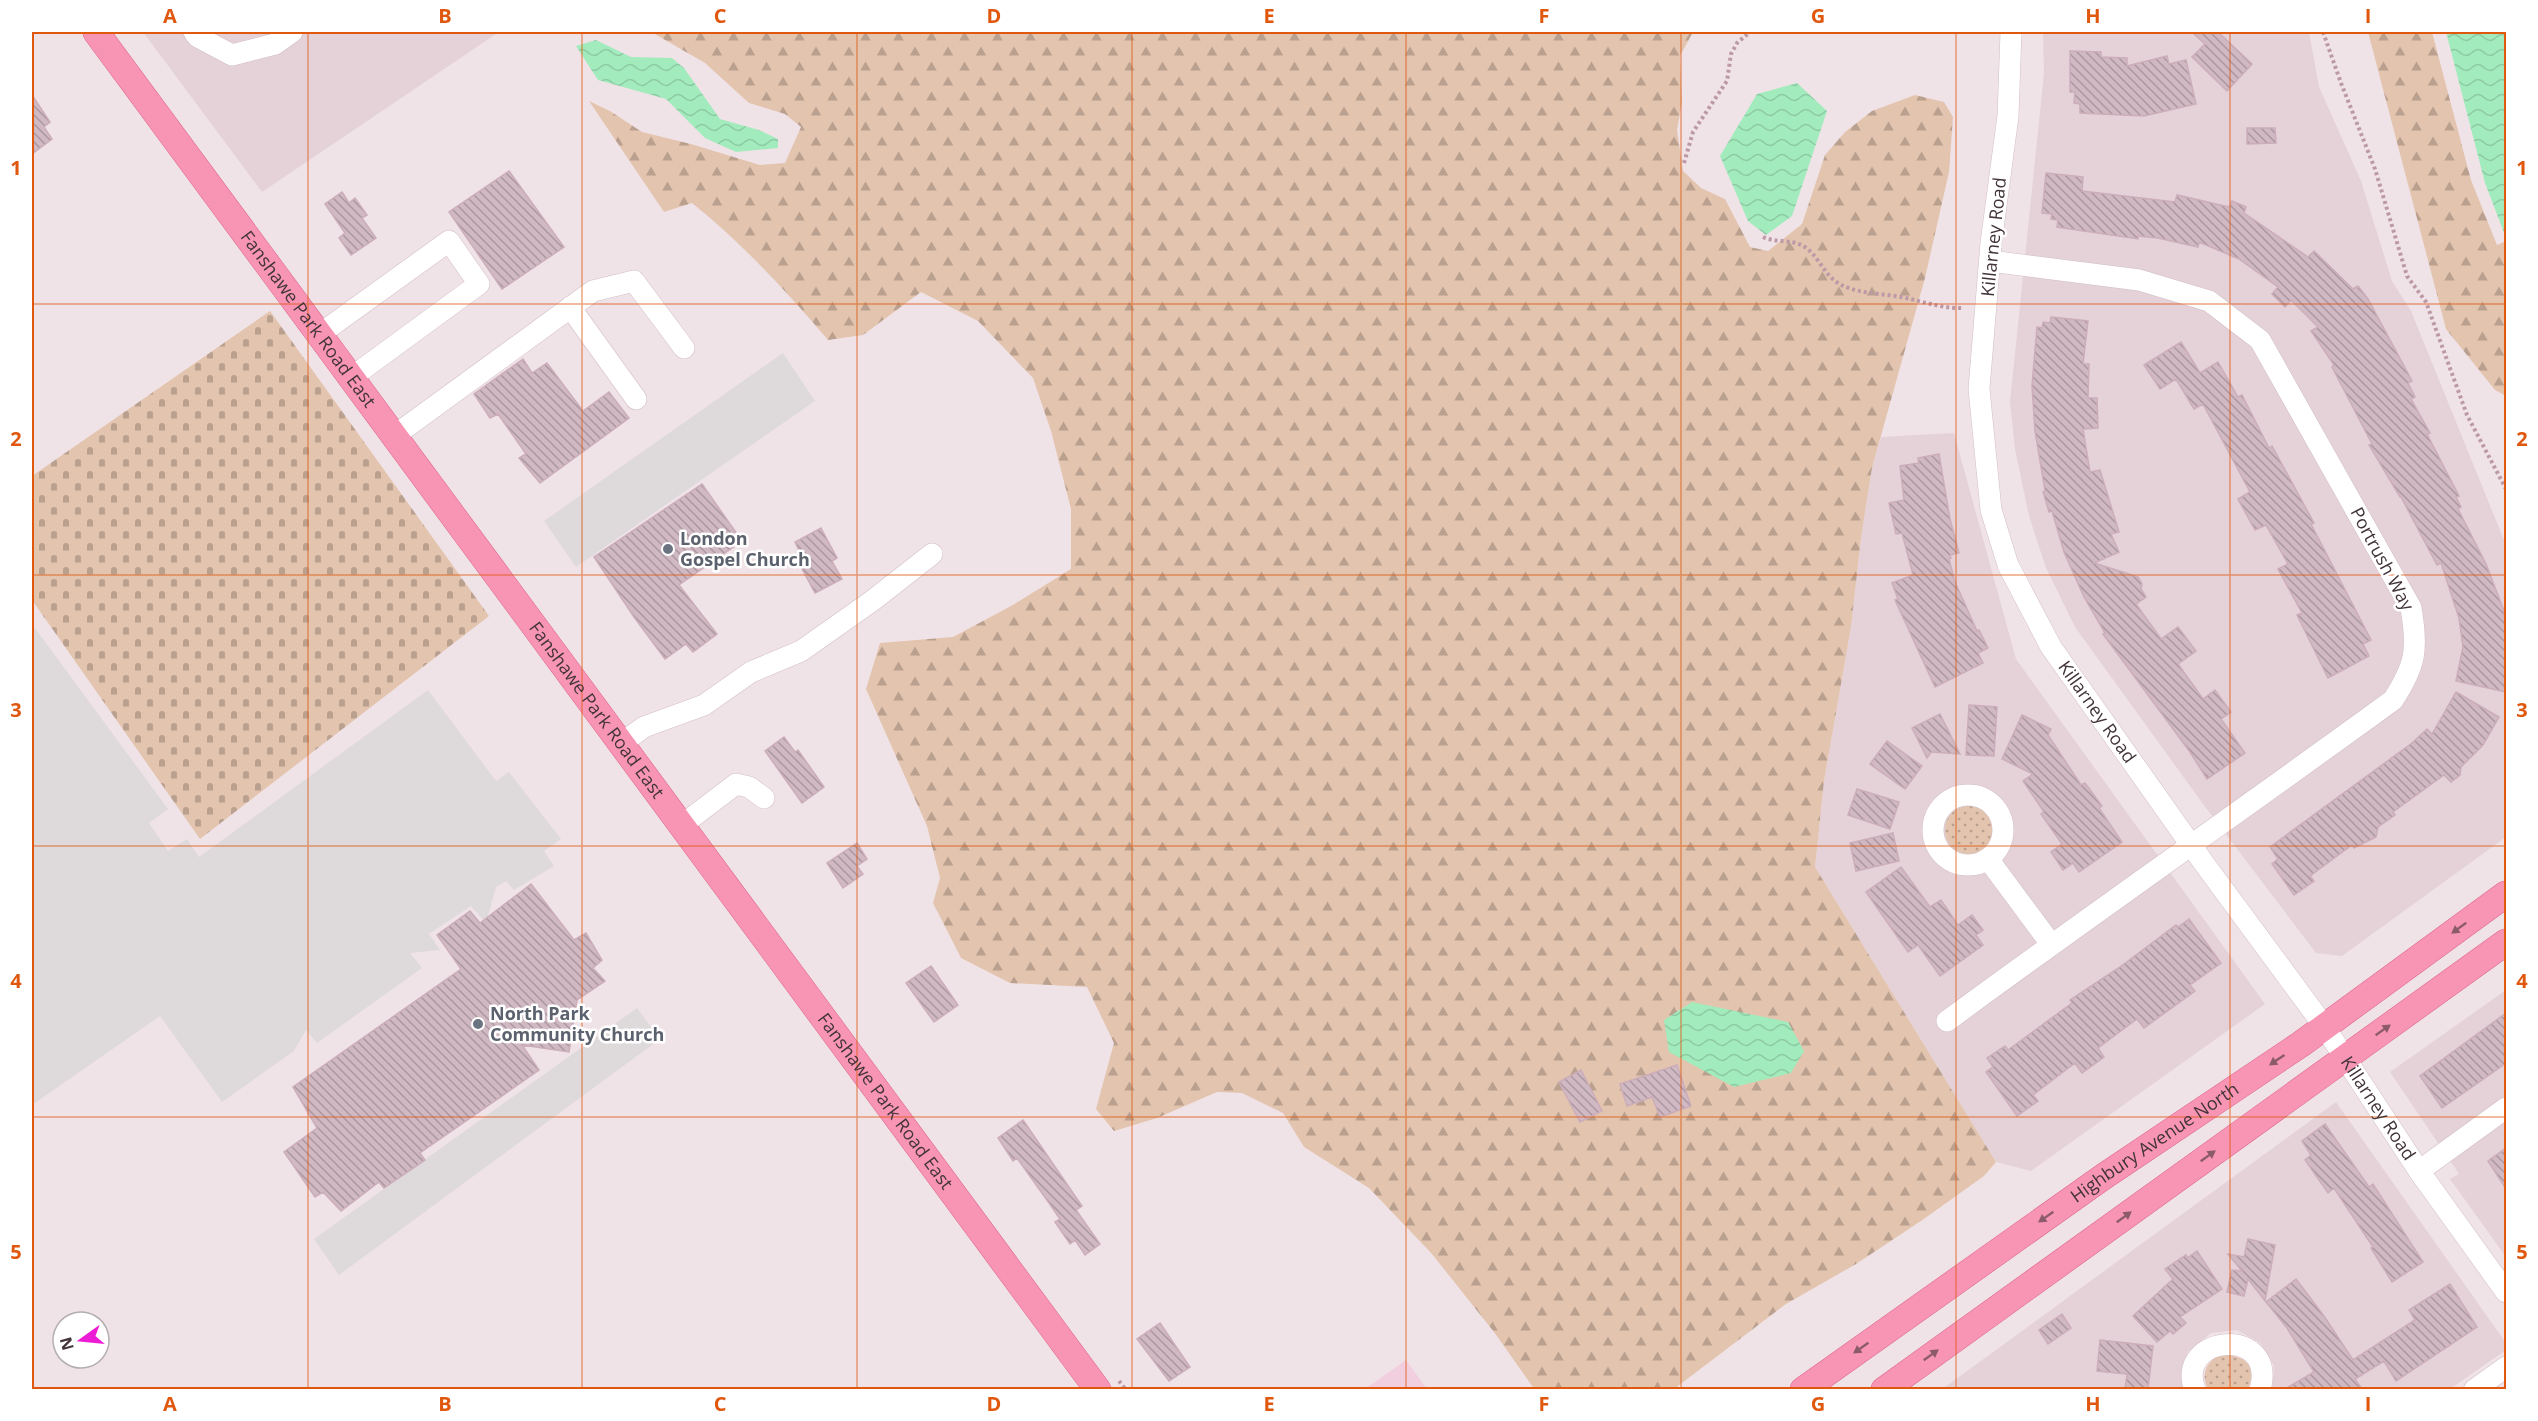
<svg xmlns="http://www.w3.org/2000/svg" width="2538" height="1421" font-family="'Open Sans',sans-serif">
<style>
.residential{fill:#e4d2d8}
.commercial{fill:#f2cfdf}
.grass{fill:url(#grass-dots)}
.forest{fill:url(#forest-firs)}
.cemetery{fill:url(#cemetery-stones)}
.parking{fill:#ded9db}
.water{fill:url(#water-waves)}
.building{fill:url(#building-back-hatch);stroke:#ccadba;stroke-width:1.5}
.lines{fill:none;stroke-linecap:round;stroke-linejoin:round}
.minor-casing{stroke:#d3bec6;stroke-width:22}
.major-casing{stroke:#dc668d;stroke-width:27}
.path{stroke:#bc99a6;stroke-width:4;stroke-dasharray:3 3;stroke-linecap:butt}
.minor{stroke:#fff;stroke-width:21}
.major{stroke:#f895b4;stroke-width:26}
.oneway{fill:#8b5b6b}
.grid{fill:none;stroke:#e0570e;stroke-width:1.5;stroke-opacity:0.55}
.worship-dot{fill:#6b7280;stroke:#fff;stroke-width:2}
.labels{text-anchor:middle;stroke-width:5;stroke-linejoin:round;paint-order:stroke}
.street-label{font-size:18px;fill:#42343a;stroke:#fff}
.worship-label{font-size:18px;font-weight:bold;fill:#5b616d;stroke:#fff;text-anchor:start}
.neatline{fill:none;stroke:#e0570e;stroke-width:2}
.grid-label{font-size:20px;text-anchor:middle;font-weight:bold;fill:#e0570e}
</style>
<defs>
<pattern id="grass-dots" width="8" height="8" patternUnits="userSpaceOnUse" patternTransform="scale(1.5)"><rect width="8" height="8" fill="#e3c4ae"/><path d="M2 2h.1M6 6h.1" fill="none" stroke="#baa08f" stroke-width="1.8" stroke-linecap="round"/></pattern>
<pattern id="forest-firs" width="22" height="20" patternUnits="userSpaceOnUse" patternTransform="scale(1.5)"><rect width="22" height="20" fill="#e3c4ae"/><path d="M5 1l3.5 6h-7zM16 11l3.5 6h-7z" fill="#baa08f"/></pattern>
<pattern id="cemetery-stones" width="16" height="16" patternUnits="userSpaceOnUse" patternTransform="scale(1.5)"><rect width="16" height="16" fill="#e3c4ae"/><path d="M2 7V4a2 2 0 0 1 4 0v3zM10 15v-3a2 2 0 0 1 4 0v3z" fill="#baa08f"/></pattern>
<pattern id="water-waves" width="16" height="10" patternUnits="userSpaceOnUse" patternTransform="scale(1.5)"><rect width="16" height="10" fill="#a2ebbd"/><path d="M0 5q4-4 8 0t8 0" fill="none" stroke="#8dcaa3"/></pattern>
<pattern id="building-back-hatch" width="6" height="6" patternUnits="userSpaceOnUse" patternTransform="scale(1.5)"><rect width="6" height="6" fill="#d1b9c4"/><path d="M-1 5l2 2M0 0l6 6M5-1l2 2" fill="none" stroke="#ab97a0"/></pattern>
</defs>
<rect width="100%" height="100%" fill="#f0e3e8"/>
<path class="residential" d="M143,32H499L262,192Z
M2043,32H2309L2319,87L2361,181L2392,281L2411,311L2506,545V837L2342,956L2316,953L2203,804L2075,627L2046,568L2029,516L2015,449L2010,402L2044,73Z
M1954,433L2016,659L2265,1004L2031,1171L1996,1162L1815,867L1824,781L1851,627L1861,538L1872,468L1881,437Z
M2506,990V1257L2450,1179L2459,1174L2390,1072Z
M2336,1102L2506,1343V1350L2450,1389H2272L2274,1366L2260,1343L2237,1330L2211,1333L2188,1352L2183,1379L2185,1389L1941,1390Z"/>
<path class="commercial" d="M1406,1360L1427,1389H1365Z"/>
<path class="grass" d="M1945 830a24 24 0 1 1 48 0a24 24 0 1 1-48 0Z
M2222,1354C2245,1356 2258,1365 2248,1389H2208C2200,1374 2207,1360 2222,1354Z"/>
<path class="forest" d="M654,32H1693L1680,56L1682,102L1677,130L1683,171L1701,188L1725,199L1750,247L1768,251L1802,224L1825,155L1845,132L1872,111L1915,95L1944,102L1953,117L1949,172L1925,278L1872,468L1861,538L1851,627L1824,781L1815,867L1996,1162L1984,1176L1921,1221L1856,1264L1786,1304L1674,1389L1535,1390L1494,1332L1432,1254L1369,1188L1304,1147L1283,1113L1242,1093L1217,1092L1157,1118L1114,1131L1096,1109L1114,1043L1087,987L1010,983L961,958L933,903L940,878L927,826L866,689L880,643L953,637L1011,606L1071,569V509L1051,431L1033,378L978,321L921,292L863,335L828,340C786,291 743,244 692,203L664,212L589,101L610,111L642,132L691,144L760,165L785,163L801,127L785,114L749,103L705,63L653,33Z
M2368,32H2432L2471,180L2497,245L2506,241V396L2495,390L2446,329Z"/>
<path class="cemetery" d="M270,311L489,616L200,839L32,600V476Z"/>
<path class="parking" d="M783,353L815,401L576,567L544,521Z
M32,624L168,809L149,823L168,851L187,839L199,857L428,690L496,781L509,772L561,839L544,851L554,866L514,890L506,881L496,887L486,923L471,906L429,934L440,950L410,953L422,968L317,1043L306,1030L294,1051L222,1102L160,1016L32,1105Z
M637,1008L660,1039L339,1275L314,1239Z"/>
<path class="water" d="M2446,32H2506V238L2485,183Z
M596,40L631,57L672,58L684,68L720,119L759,130L778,139V148L736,152L705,138L666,99L598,80L576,46Z
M1797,83L1827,111L1792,216L1766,235L1748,221L1720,156L1757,94Z
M1692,1002L1788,1022L1804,1051L1791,1073L1734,1087L1669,1052L1664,1020Z"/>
<path class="building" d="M2192,32H2218L2252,64L2227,91L2192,57L2205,44Z
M2070,51L2101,52V57L2127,58V66L2167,56L2169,64L2186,60L2196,104L2144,116L2080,113V104L2074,103L2075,92H2070Z
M32,95L50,122L44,127L52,139L32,154Z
M2247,128H2275L2276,143L2247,144Z
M509,171L564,247L502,289L449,212Z
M2046,173L2083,177L2082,191L2175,202L2177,195L2229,207L2232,201L2246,207L2244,213L2308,257L2314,251L2353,289L2358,286L2368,299L2412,381L2408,383L2415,397L2411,399L2430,433L2427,434L2459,496L2456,497L2461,507L2458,509L2486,564L2504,611L2506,637V692L2456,681L2463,647L2459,618L2441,563L2437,565L2401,497H2400L2369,445L2372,444L2332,367L2334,365L2311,331L2318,327L2291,300L2285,307L2272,294L2278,287L2239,259L2199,242L2198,247L2158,238L2138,236V239L2057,227L2058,220L2051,219L2052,214L2042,213Z
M342,192L349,203L355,198L367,215L362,218L376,238L351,255L339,238L345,233L325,204Z
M2051,317L2088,321L2083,364H2089L2088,398H2097L2098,428L2083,429L2090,472L2100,470L2119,532L2111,534L2119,552L2094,563L2138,577L2142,584L2141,589L2146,597L2136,604L2161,639L2178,627L2196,651L2178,664L2203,699L2215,690L2231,712L2221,719L2245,753L2207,779L2190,752L2103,634L2105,633L2084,597L2064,552L2052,511L2049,512L2043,492L2045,491L2035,431L2032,386L2037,327L2042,328L2043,322L2050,323Z
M2181,342L2200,373L2218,362L2238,397L2242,395L2269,448L2272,446L2314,523L2311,524L2371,640L2363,644L2369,656L2328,678L2297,615L2302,613L2278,569L2288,564L2266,525L2255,530L2238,499L2250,492L2203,404L2194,409L2176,379L2160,389L2144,365Z
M523,359L532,373L547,363L583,411L609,392L629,418L540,483L519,458L526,454L498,414L490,418L474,394Z
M1939,454L1950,519L1959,553L1950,555L1951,558L1949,559L1955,582L1977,631L1979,630L1988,648L1978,653L1983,663L1935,687L1895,600L1898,599L1892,583L1913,575L1902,533L1896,534L1889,503L1904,500L1900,466L1919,463L1918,458Z
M702,484L742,541L679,585L717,634L693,652L686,644L665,659L634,617L594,557Z
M821,528L837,558L832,561L842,579L815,593L802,569L807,567L795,542Z
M2456,692L2499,717L2483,745L2461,767L2460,775L2451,782L2444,775L2393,812L2395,815L2378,827L2376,837L2354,848L2352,845L2310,876L2314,881L2294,895L2272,864L2278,859L2270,847L2412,743L2427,729L2432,734Z
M1969,705L1997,707L1994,756L1966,755Z
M1940,714L1960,754L1931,752L1927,758L1912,728Z
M2022,715L2051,729L2048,735L2081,785L2085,783L2102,806L2099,808L2122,842L2079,872L2073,863L2063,870L2051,852L2062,844L2041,814L2044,812L2023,781L2033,774L2002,759Z
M784,737L795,752L798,750L824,787L802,803L765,751Z
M1887,741L1922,766L1905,789L1870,764Z
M1857,789L1899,802L1890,829L1848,815Z
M1893,833L1899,861L1856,871L1850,843Z
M857,843L867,859L857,866L863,874L843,888L827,863Z
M1901,867L1930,907L1941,900L1958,925L1972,915L1983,930L1976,935L1983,945L1940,976L1918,945L1908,952L1866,892Z
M531,884L574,940L586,933L602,960L593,968L605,981L577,1000L569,1052L522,1045L539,1070L420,1153L425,1160L384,1188L379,1182L341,1211L323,1192L315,1197L284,1152L317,1128L293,1087L461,969L437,935L470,911L480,923Z
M2189,919L2221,963L2190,985L2195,991L2144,1028L2137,1019L2098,1048L2104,1057L2082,1073L2075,1063L2033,1095L2038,1101L2017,1116L1986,1072L1993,1067L1987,1058L2005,1046L2008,1050L2072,1003L2070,1000L2120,967L2176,925L2178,927Z
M931,966L958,1005L934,1022L906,983Z
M2506,1013V1063L2442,1108L2420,1076Z
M1677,1065L1691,1106L1660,1117L1652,1097L1627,1106L1620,1084Z
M1581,1070L1602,1111L1580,1122L1559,1082Z
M1023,1120L1082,1206L1076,1210L1100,1244L1085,1255L1075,1240L1070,1244L1055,1222L1060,1219L1049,1203L1017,1158L1013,1161L998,1138Z
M2325,1124L2369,1187L2373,1184L2423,1262L2392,1282L2371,1248L2373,1247L2334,1188L2328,1193L2305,1160L2311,1155L2302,1141Z
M2506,1148V1189L2488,1161Z
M2248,1239L2275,1245L2265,1301L2248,1279L2244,1296L2227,1292L2232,1270L2242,1271L2228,1254L2244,1257Z
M2197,1251L2222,1289L2180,1317L2186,1323L2173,1334L2170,1331L2157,1342L2133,1316L2173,1279L2165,1269L2186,1255L2187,1258Z
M2296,1279L2324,1316L2353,1360L2415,1320L2409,1310L2450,1284L2477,1327L2396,1381L2384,1361L2355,1379L2362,1389H2285L2314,1372L2287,1328L2266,1302Z
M2062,1314L2071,1328L2048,1344L2039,1330Z
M1160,1323L1190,1367L1169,1381L1137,1339Z
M2100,1340L2153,1346L2148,1389H2125L2127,1374L2097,1371Z"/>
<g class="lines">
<g class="minor-casing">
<g id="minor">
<path d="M194,32L198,37L232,55L275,44L292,32"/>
<path id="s1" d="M2011,32L2008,116L1991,243L1979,389L1991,510L2008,565L2051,647L2203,862L2324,1026L2419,1171L2506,1292"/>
<path d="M570,307L636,399"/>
<path d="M320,334L449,241L479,284L352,377"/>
<path d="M394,436L593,291L634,281L684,348"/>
<path d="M622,743L644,727L704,705L751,672L801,651L872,601L932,554"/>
<circle cx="1968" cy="830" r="35"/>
<path d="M682,825L736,784L749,787L764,798"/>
<path d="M1988,859L2051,944"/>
<path d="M1947,1021C2095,912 2245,808 2393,700C2416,665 2418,649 2411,608L2260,340L2209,301L2139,280L1990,261"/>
<path d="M2419,1171L2506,1108"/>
<path d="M2195,1390C2174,1334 2278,1325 2260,1390"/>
<path d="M2474,1390L2506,1367"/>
</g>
</g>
<g class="major-casing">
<g id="major">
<path id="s2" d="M96,32L1098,1390"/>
<path id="s3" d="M1803,1390L2103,1177L2301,1044L2506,894"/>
<path d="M1884,1390L2506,942"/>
</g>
</g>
<path class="path" d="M2323,32L2341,83L2375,169L2407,276L2426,302L2467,415L2506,489
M1684,163L1693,132L1727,81L1731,54L1737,43L1750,32
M1763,237C1776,243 1791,239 1803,246C1818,254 1823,274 1838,283C1856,294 1880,293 1901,297C1923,301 1941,309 1964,308
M1119,1381L1126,1390"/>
<use href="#minor" class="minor"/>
<use href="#major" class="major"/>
</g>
<defs><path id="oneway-solid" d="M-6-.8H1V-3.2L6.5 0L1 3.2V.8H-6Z" transform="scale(1.5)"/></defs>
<g class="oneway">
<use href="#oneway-solid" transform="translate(2459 928) rotate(144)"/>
<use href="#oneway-solid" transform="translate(2383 1030) rotate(-35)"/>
<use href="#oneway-solid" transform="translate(2277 1060) rotate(146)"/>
<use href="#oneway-solid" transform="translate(2208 1156) rotate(-36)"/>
<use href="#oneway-solid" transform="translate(2046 1217) rotate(145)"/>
<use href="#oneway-solid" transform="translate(2124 1217) rotate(-36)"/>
<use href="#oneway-solid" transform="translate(1861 1348) rotate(145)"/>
<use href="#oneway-solid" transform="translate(1931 1355) rotate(-36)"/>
</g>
<path class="grid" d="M308,32V1390M582,32V1390M857,32V1390M1132,32V1390M1406,32V1390M1681,32V1390M1956,32V1390M2230,32V1390M32,304H2506M32,575H2506M32,846H2506M32,1117H2506"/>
<g class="worship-dot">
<circle cx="668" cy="549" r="6"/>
<circle cx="478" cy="1024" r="6"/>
</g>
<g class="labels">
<g class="street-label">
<text transform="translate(1994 237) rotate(-84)" y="6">Killarney Road</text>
<text dy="6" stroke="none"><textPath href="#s2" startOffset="357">Fanshawe Park Road East</textPath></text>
<text transform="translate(2382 559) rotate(62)" y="6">Portrush Way</text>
<text dy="6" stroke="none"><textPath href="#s2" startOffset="843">Fanshawe Park Road East</textPath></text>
<text dy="6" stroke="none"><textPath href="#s1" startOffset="710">Killarney Road</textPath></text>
<text dy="6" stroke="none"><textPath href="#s2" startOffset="1329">Fanshawe Park Road East</textPath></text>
<text dy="6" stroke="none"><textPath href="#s1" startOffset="1196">Killarney Road</textPath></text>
<text dy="6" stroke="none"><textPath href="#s3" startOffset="430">Highbury Avenue North</textPath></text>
</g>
<g class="worship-label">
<text x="680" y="545">London<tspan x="680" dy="21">Gospel Church</tspan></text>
<text x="490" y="1020">North Park<tspan x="490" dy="21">Community Church</tspan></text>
</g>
</g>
<rect width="2538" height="1421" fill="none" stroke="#ffffff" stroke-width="66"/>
<g transform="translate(81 1340) rotate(255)"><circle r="28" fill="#ffffff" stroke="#b3aeb0" stroke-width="1.5"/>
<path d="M0-4.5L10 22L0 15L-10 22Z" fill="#ed1dd5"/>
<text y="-9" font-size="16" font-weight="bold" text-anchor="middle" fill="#42343a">N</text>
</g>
<rect x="33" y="33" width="2472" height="1355" class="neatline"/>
<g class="grid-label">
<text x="170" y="23">A</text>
<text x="445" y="23">B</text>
<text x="720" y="23">C</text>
<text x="994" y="23">D</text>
<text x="1269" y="23">E</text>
<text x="1544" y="23">F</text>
<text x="1818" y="23">G</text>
<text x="2093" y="23">H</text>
<text x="2368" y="23">I</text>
<text x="16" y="175">1</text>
<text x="2522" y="175">1</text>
<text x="16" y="446">2</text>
<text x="2522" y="446">2</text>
<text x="16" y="717">3</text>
<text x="2522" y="717">3</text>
<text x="16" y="988">4</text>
<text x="2522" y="988">4</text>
<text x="16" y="1259">5</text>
<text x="2522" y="1259">5</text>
<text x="170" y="1411">A</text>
<text x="445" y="1411">B</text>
<text x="720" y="1411">C</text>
<text x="994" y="1411">D</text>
<text x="1269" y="1411">E</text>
<text x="1544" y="1411">F</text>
<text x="1818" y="1411">G</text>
<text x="2093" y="1411">H</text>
<text x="2368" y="1411">I</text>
</g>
</svg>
